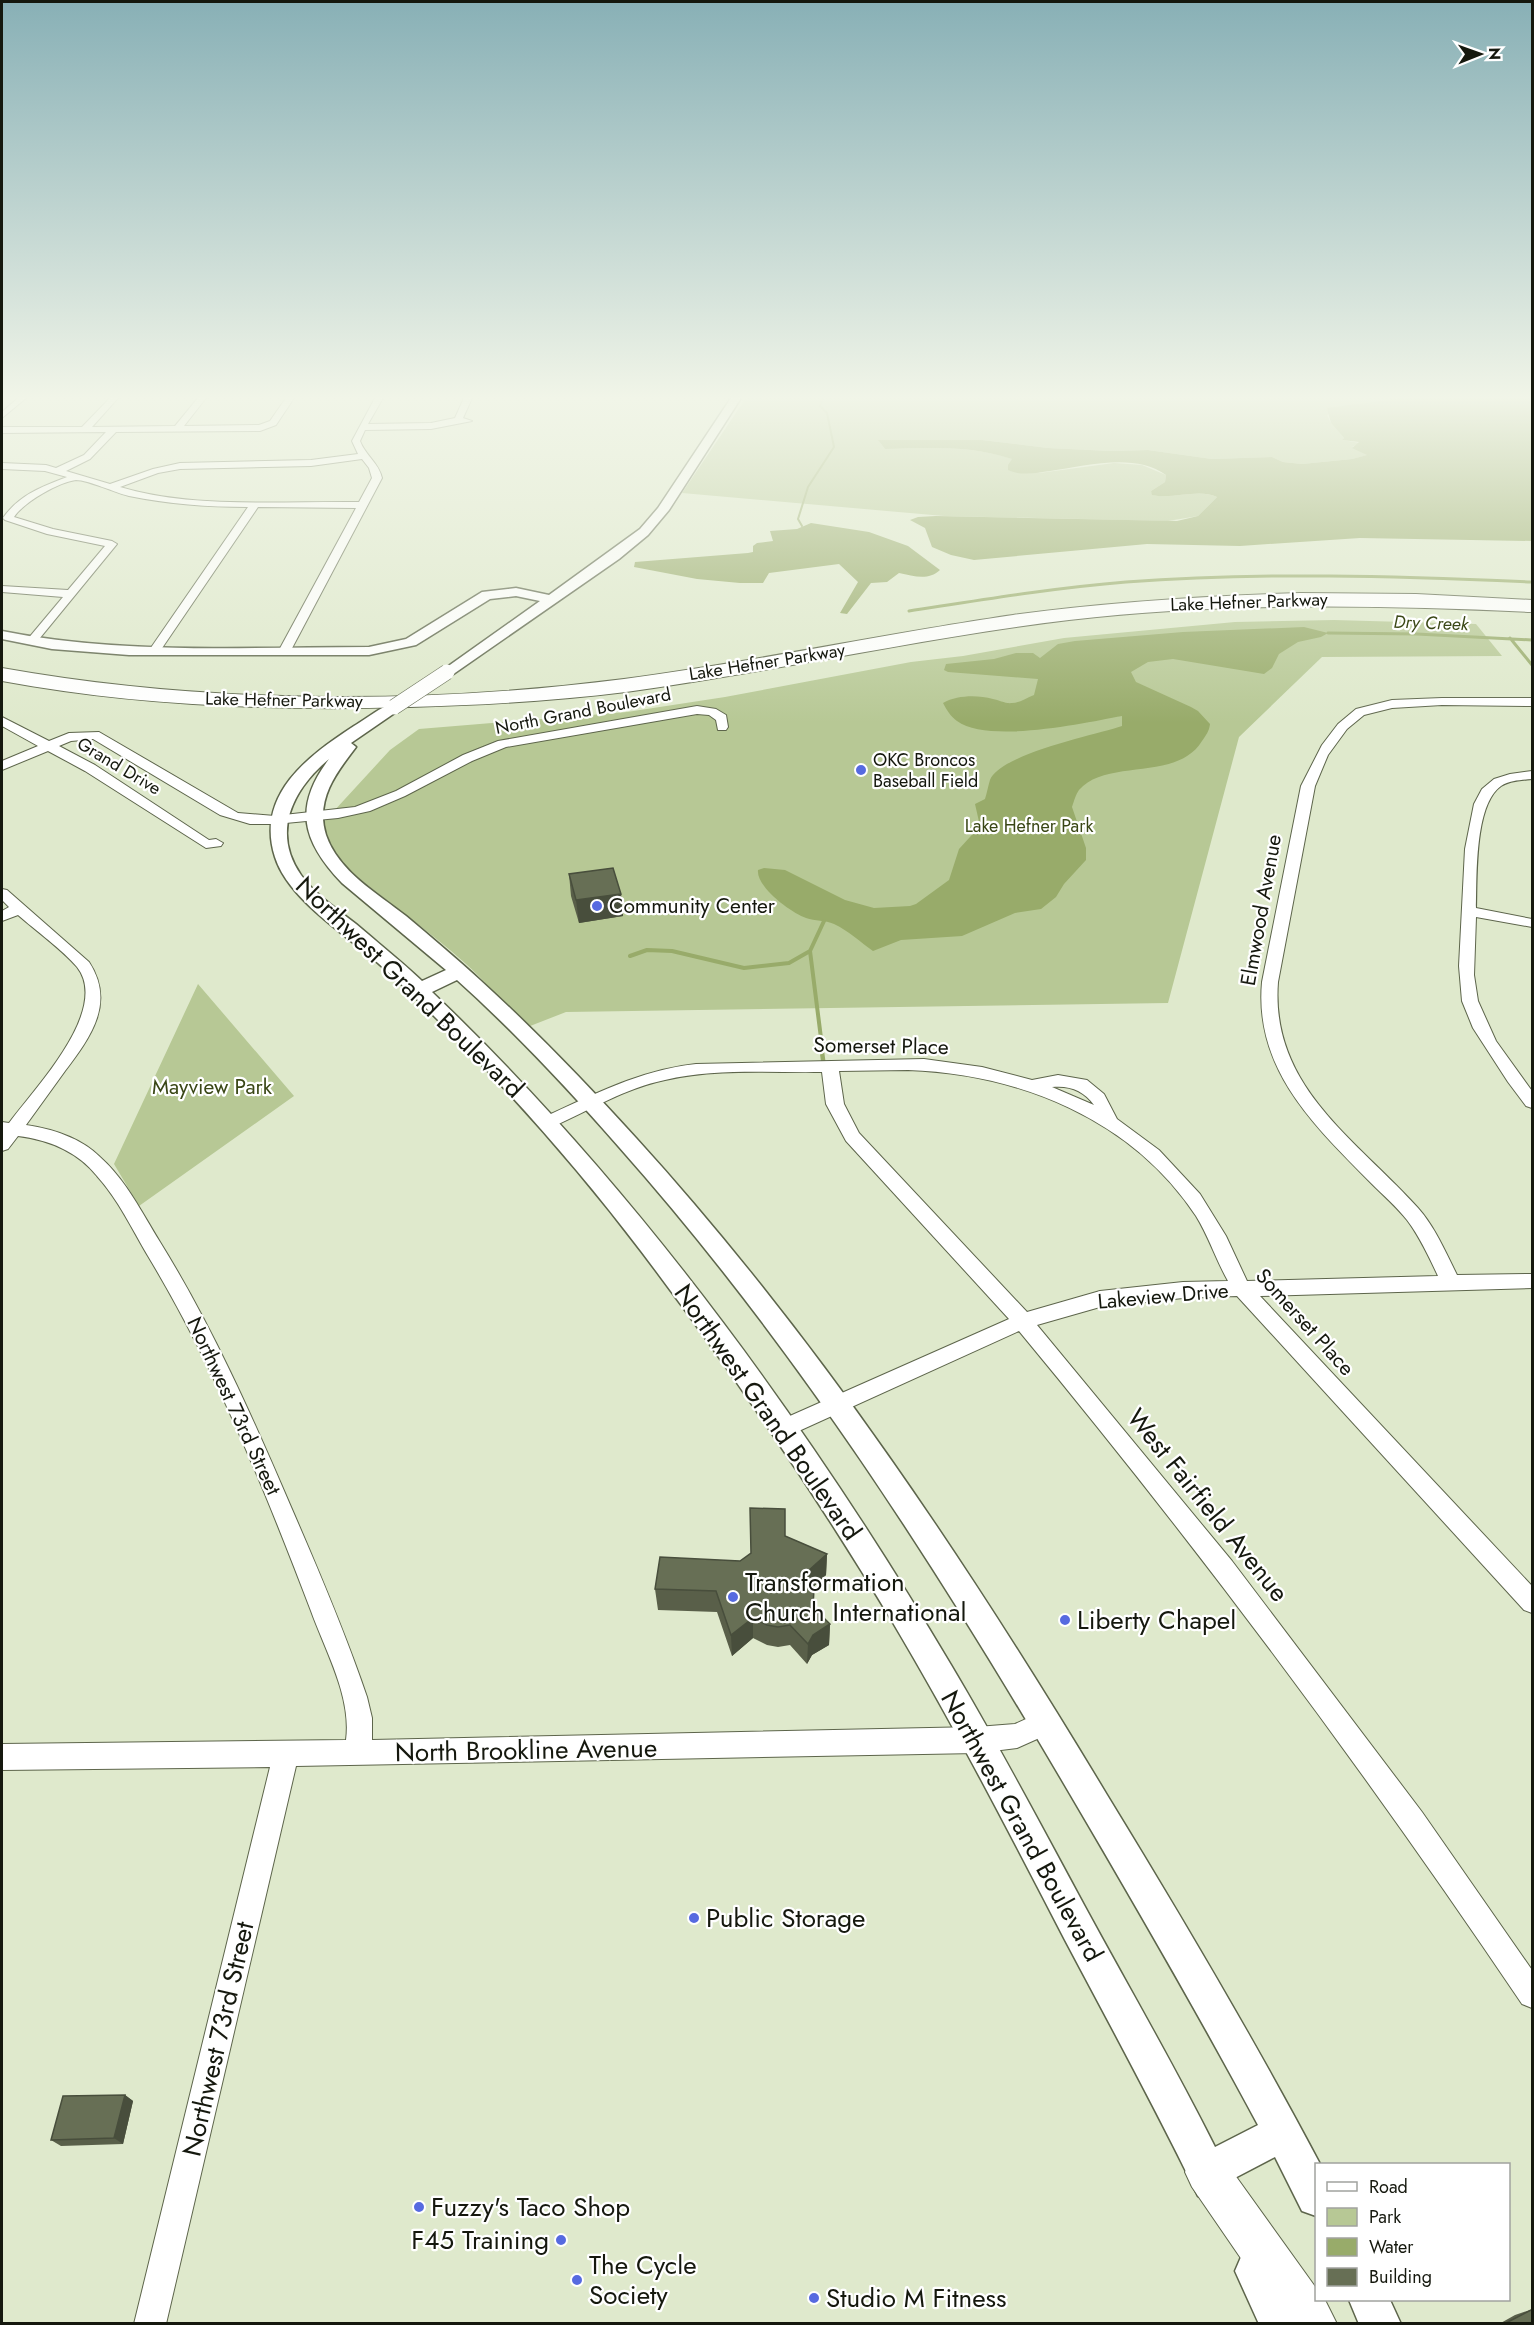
<svg xmlns="http://www.w3.org/2000/svg" width="1534" height="2325" font-family="Jost,sans-serif">
<style>
.green{fill:#b7c895}
.water{fill:#98ab6a}
.lines{fill:none;stroke-linecap:round;stroke-linejoin:round}
.stream-far3{stroke:#98ab6a;stroke-width:2}
.stream-far2{stroke:#98ab6a;stroke-width:3}
.stream-far1{stroke:#98ab6a;stroke-width:4}
.stream{stroke:#98ab6a;stroke-width:4.5}
.minor-casing{stroke:#5d654b;stroke-width:2}
.tertiary-casing{stroke:#5d654b;stroke-width:3}
.secondary-casing{stroke:#5d654b;stroke-width:2}
.motorway-casing{stroke:#5d654b;stroke-width:2}
.minor{fill:#fff;fill-rule:evenodd}
.tertiary{fill:#fff;fill-rule:evenodd}
.secondary{fill:#fff;fill-rule:evenodd}
.motorway{fill:#fff;fill-rule:evenodd}
.tertiary-bridge-casing{stroke:#5d654b;stroke-width:16;stroke-linecap:butt}
.tertiary-bridge{stroke:#fff;stroke-width:15}
.wall{fill:#595f49}
.shaded-wall{fill:#484e3c}
.building{fill:#676f55;stroke:#484e3c;stroke-width:1.5}
.poi-dot{fill:#566ae0;stroke:#fff;stroke-width:2}
.labels{text-anchor:middle;stroke-width:4.5;stroke-linejoin:round;paint-order:stroke}
.far-street-label{font-size:18px;fill:#15180e;stroke:#fff}
.far-water-label{font-size:18px;font-style:italic;fill:#3b4817;stroke:#fff}
.far-poi-label{font-size:18px;fill:#15180e;stroke:#fff;text-anchor:start}
.far-park-label{font-size:18px;fill:#394615;stroke:#fff}
.poi-label{font-size:21px;fill:#15180e;stroke:#fff;text-anchor:start}
.street-label{font-size:21px;fill:#15180e;stroke:#fff}
.park-label{font-size:21px;fill:#394615;stroke:#fff}
.near-street-label{font-size:26px;fill:#15180e;stroke:#fff}
.near-poi-label{font-size:26px;fill:#15180e;stroke:#fff;text-anchor:start}
</style>
<rect width="100%" height="100%" fill="#dfe9cc"/>
<path class="green" d="M746,398H1402L1357,404L1327,415L1331,423L1344,438L1342,440L1360,443L1352,447L1368,455L1352,459L1302,464L1283,462L1272,457L1212,459L1148,450L1111,451L1048,448L982,440L879,441L885,449C931,448 968,445 1013,459L1012,462L1039,473L1114,463L1142,465L1166,475L1165,482L1151,491L1153,495C1174,500 1196,488 1217,497L1198,516L1168,521L944,516L682,493Z
M1334,620L1476,624L1502,656L1322,657L1239,737L1168,1003L566,1012L525,1028C504,1007 489,984 466,964C427,929 383,899 343,865L332,848L326,833L322,831V824L390,750L419,729L627,712L725,697L911,662L963,656L1064,638L1235,622Z
M198,984L294,1096L139,1206L114,1164Z"/>
<path class="water" d="M1402,398H1532V541L1360,538L1240,546L1147,544L974,560L951,555L932,547L925,528L910,520L918,517L936,516L1177,521L1198,516L1217,497C1197,488 1174,500 1152,495L1151,491L1165,482L1166,475C1135,452 1085,466 1050,471C1037,473 1020,476 1008,470V465L1012,459C968,445 931,448 885,449L878,440H982L1048,448L1111,451L1148,450L1212,459L1272,457L1283,462L1302,464L1352,459L1367,455L1352,448L1359,442L1342,440L1344,438L1331,423L1327,408Z
M811,523L869,532L908,546L940,570C928,581 914,576 899,573L887,582L871,583L847,614L840,613L858,582L839,564L769,573L763,583H740L697,579L634,567L635,562L748,553L753,552V546L757,543L773,541L770,531L797,529Z
M1304,627L1328,633L1321,637L1298,642L1279,654L1272,668L1264,674L1173,659L1148,662L1131,672L1136,682L1191,707L1198,711L1210,724C1209,732 1206,735 1202,741C1177,782 1107,758 1079,790C1076,794 1074,801 1072,807L1086,848V860L1064,884L1056,897L1041,909L1015,913L962,936L901,940L873,951C860,942 849,931 834,924C825,920 815,921 806,918C791,913 756,887 758,870L764,868L785,870L845,900L874,908L910,906L916,904L949,880L959,849L980,826L975,804L985,799C987,793 988,786 990,780C1000,754 1095,735 1122,726V716C1084,723 989,744 957,721C951,717 946,709 943,703C958,695 977,695 993,699C999,700 1006,704 1012,703C1020,703 1026,698 1034,695L1038,679L948,672L944,670L946,664L994,659L1016,653H1033L1040,658L1058,644L1075,641L1183,632Z"/>
<g class="lines">
<path class="stream-far3" d="M802,526L798,519L808,487L834,447L827,413L820,406L823,398"/>
<path class="stream-far2" d="M909,611C981,600 1053,588 1126,582C1261,572 1397,576 1532,582
M1328,633L1417,634L1532,640
M1510,638L1532,665"/>
<path class="stream-far1" d="M810,951L822,1046
M630,956L647,950L672,951L744,968L789,963L810,951L824,921"/>
<path class="stream" d="M821,1045L824,1067"/>
<g class="minor-casing">
<path id="minor" d="M18,398H26L2,418V412Z
M110,398H118L92,427L175,426L198,398H206L184,426L259,425L270,421L286,398H294L276,425L260,431L116,432L90,459L66,471L110,484L153,469L180,463L311,460L358,454L352,441L375,398H383L368,424L431,423L455,418L464,398H472L463,418L472,421L431,429L365,430L360,441C365,455 379,463 382,478L290,652L284,655L278,652L356,508L258,507L158,654L154,655L148,652L248,507C208,507 168,504 129,496C116,493 88,480 76,480C59,482 24,502 14,517L53,529L112,541L117,544L35,644H27V640L63,597L2,592V586L68,590L105,546L47,534L5,520L3,518C19,495 41,487 67,477L45,471L2,469V463L46,465L56,468L84,455L106,432L2,433V427H82ZM362,459L369,468L372,478L359,502C283,501 193,509 120,487L158,473L180,469L311,466Z
M1442,698H1532V706L1442,705L1392,708L1364,715L1347,729L1328,755L1315,786L1278,982C1270,1087 1356,1139 1418,1208C1435,1227 1446,1253 1457,1275L1532,1274V1288L1260,1296L1532,1586V1613L1524,1610L1237,1296L1183,1298L1100,1307L1037,1325L1232,1561L1422,1812L1532,1970V2008L1522,2004C1365,1771 1198,1547 1019,1331L790,1435L782,1438L774,1435L771,1429L774,1423L1009,1319L846,1141L826,1104L822,1072C770,1073 716,1068 665,1080C626,1088 590,1110 554,1126H542L539,1122L542,1118C593,1095 640,1070 696,1064L924,1059L982,1067L1032,1080L1058,1075L1087,1080L1104,1094L1117,1119L1159,1150L1200,1194L1226,1236L1247,1281L1438,1276C1429,1257 1420,1237 1407,1220C1397,1207 1383,1195 1372,1184C1315,1126 1254,1070 1262,982L1301,786L1322,745L1338,724L1356,709L1392,700ZM908,1070C1020,1074 1132,1119 1196,1216C1209,1237 1216,1260 1228,1281L1183,1282L1100,1291L1027,1312L859,1133L844,1104L839,1071ZM1052,1087C1070,1085 1084,1091 1094,1105Z
M697,706L716,709L726,715L728,727L726,730H718L716,720L709,715L697,714L506,747L472,761L405,796L370,811L338,818L275,824H250L220,815L93,739L71,741L59,746L95,765L209,840L216,839L223,843L221,846L206,848L85,771L48,751L2,770V761L38,746L2,726V717L49,741L69,733L99,732L238,813L275,816L355,807L396,791L463,755L498,741Z
M1532,771V779C1522,780 1510,780 1501,786C1474,805 1477,878 1476,908L1532,919V927L1476,917L1474,975L1478,1001L1496,1041L1532,1091V1108L1526,1106L1508,1082L1473,1028L1462,1001L1459,966L1465,849L1474,804L1482,789L1494,779L1510,774Z
M2,889L7,890L89,962C116,1003 90,1038 65,1071C52,1089 39,1107 26,1125C53,1129 81,1138 100,1157C126,1180 142,1213 160,1242C212,1326 252,1416 291,1507C318,1569 345,1632 367,1697L372,1718V1740L977,1727L1015,1724L1046,1710L1055,1713L1059,1722L1055,1731L1017,1748L977,1753L296,1766L166,2324H134L270,1767L2,1770V1744L346,1740C352,1697 325,1650 311,1611C265,1490 215,1367 148,1256C132,1229 118,1199 97,1176C77,1151 49,1140 18,1136L8,1149L2,1151V1122L9,1123C34,1089 111,1010 77,967C63,950 35,930 18,915L2,921V911L9,907L2,900Z"/>
</g>
<g class="tertiary-casing">
<path id="tertiary" d="M731,398H741L669,510L648,535L619,559L452,675H442L440,672L540,601L516,596L490,599L416,645L369,655H129L52,649L2,639V631C122,655 247,647 369,647L406,639L482,592L516,588L549,595L640,529L658,508Z
M394,702L402,707L399,710L351,743L356,747C336,773 315,800 326,835C338,871 377,893 406,916C431,937 456,958 480,980C535,1030 586,1083 636,1138C818,1338 968,1564 1107,1795C1181,1916 1254,2039 1320,2164H1316V2216L1302,2211L1275,2157L1231,2180L1226,2196L1212,2201L1198,2196C1156,2109 1110,2025 1065,1940C1009,1832 954,1725 892,1621C815,1493 731,1370 641,1251C581,1172 515,1097 445,1027C423,1005 401,983 378,963C346,935 288,899 275,857C255,795 308,756 354,726C367,718 380,708 394,702ZM329,759C293,807 302,841 342,883L446,970L422,981C401,961 378,943 356,924C337,909 315,895 301,875C271,832 293,789 329,759ZM457,980C515,1032 568,1089 619,1147C794,1344 937,1567 1070,1794C1134,1903 1198,2013 1258,2125L1215,2147C1174,2065 1128,1986 1084,1905C1041,1825 998,1744 951,1665C806,1421 637,1188 432,992Z
M1255,2251L1269,2257L1300,2324H1259L1235,2271L1241,2257Z
M1349,2300H1390L1401,2324H1359Z"/>
</g>
<g class="secondary-casing">
<path id="secondary" d="M1207,2150L1222,2157L1316,2288V2300H1325L1337,2324H1286L1192,2187L1185,2172L1192,2157Z"/>
</g>
<g class="motorway-casing">
<path id="motorway" d="M1300,593L1416,594L1532,600V612C1377,605 1225,602 1069,620C920,638 774,672 626,692C554,701 482,705 410,707C273,711 137,706 2,681V668C204,704 421,705 624,679C754,662 883,634 1013,615C1108,602 1204,596 1300,593Z"/>
</g>
<use href="#minor" class="minor"/>
<use href="#tertiary" class="tertiary"/>
<use href="#secondary" class="secondary"/>
<use href="#motorway" class="motorway"/>
<g class="tertiary-bridge-casing">
<path id="tertiary-bridge" d="M394,707L447,672"/>
</g>
<use href="#tertiary-bridge" class="tertiary-bridge"/>
</g>
<path class="wall" d="M569,874L621,894L623,916L579,923L571,896Z
M785,1536L827,1554L826,1575L813,1587V1607L830,1624L829,1645L812,1655L807,1664L790,1645L778,1647L767,1645L753,1638L732,1656L717,1612L658,1610L655,1589L740,1561Z
M125,2095L133,2101L123,2144L61,2146L51,2140Z
M1533,2309V2324H1499L1515,2315Z"/>
<path class="shaded-wall" d="M621,894L623,916L579,923L576,900Z
M827,1554L826,1575L807,1593V1572Z
M753,1618V1638L732,1656L731,1635Z
M830,1624L829,1645L812,1655L807,1664L808,1644L813,1635Z
M125,2095L133,2101L123,2144L114,2138Z"/>
<path class="building" d="M613,868L621,894L576,900L569,874Z
M750,1508L785,1509V1536L827,1554L807,1572L814,1589L813,1607L830,1624L813,1635L808,1644L790,1625L778,1627L767,1625L753,1618L731,1635L716,1591L655,1589L660,1557L740,1561L751,1553Z
M125,2095L114,2138L51,2140L63,2096Z
M1533,2309V2324H1504Z"/>
<linearGradient id="sky" x2="0" y2="1"><stop stop-color="#88b0b6"/><stop offset="0.55" stop-color="#f1f5e8"/><stop offset="1" stop-color="#f1f5e8" stop-opacity="0"/></linearGradient>
<rect width="1534" height="723" fill="url(#sky)"/>
<g class="poi-dot">
<circle cx="861" cy="770" r="6"/>
<circle cx="597" cy="906" r="6"/>
<circle cx="733" cy="1597" r="6"/>
<circle cx="1065" cy="1620" r="6"/>
<circle cx="694" cy="1918" r="6"/>
<circle cx="419" cy="2207" r="6"/>
<circle cx="561" cy="2240" r="6"/>
<circle cx="577" cy="2280" r="6"/>
<circle cx="814" cy="2298" r="6"/>
</g>
<g class="labels">
<g class="far-street-label">
<text transform="translate(1249 602) rotate(-2)" y="6">Lake Hefner Parkway</text>
<text transform="translate(767 662) rotate(-9)" y="6">Lake Hefner Parkway</text>
<text transform="translate(284 700) rotate(1)" y="6">Lake Hefner Parkway</text>
<text transform="translate(583 711) rotate(-11)" y="6">North Grand Boulevard</text>
<text transform="translate(119 766) rotate(31)" y="6">Grand Drive</text>
</g>
<g class="far-water-label">
<text transform="translate(1431 623) rotate(2)" y="6">Dry Creek</text>
</g>
<g class="far-poi-label">
<text x="873" y="766">OKC Broncos<tspan x="873" dy="21">Baseball Field</tspan></text>
</g>
<g class="far-park-label">
<text x="1029" y="832">Lake Hefner Park</text>
</g>
<g class="poi-label">
<text x="609" y="913">Community Center</text>
</g>
<g class="street-label">
<text transform="translate(1261 910) rotate(-80)" y="7">Elmwood Avenue</text>
<text transform="translate(881 1046) rotate(1)" y="7">Somerset Place</text>
<text transform="translate(1163 1296) rotate(-5)" y="7">Lakeview Drive</text>
<text transform="translate(1305 1322) rotate(48)" y="7">Somerset Place</text>
<text transform="translate(234 1406) rotate(65)" y="7">Northwest 73rd Street</text>
</g>
<g class="park-label">
<text x="212" y="1094">Mayview Park</text>
</g>
<g class="near-street-label">
<text transform="translate(410 987) rotate(44)" y="9">Northwest Grand Boulevard</text>
<text transform="translate(768 1412) rotate(55)" y="9">Northwest Grand Boulevard</text>
<text transform="translate(1208 1505) rotate(51)" y="9">West Fairfield Avenue</text>
<text transform="translate(526 1750) rotate(-1)" y="9">North Brookline Avenue</text>
<text transform="translate(1022 1826) rotate(61)" y="9">Northwest Grand Boulevard</text>
<text transform="translate(218 2039) rotate(-77)" y="9">Northwest 73rd Street</text>
</g>
<g class="near-poi-label">
<text x="745" y="1591">Transformation<tspan x="745" dy="30">Church International</tspan></text>
<text x="1077" y="1629">Liberty Chapel</text>
<text x="706" y="1927">Public Storage</text>
<text x="431" y="2216">Fuzzy's Taco Shop</text>
<text x="549" y="2249" text-anchor="end">F45 Training</text>
<text x="589" y="2274">The Cycle<tspan x="589" dy="30">Society</tspan></text>
<text x="826" y="2307">Studio M Fitness</text>
</g>
</g>
<rect width="1534" height="2325" fill="none" stroke="#15180e" stroke-width="6"/>
<rect x="1315" y="2163" width="195" height="138" fill="#ffffff" stroke="#a1a39f" stroke-width="1.5"/>
<rect x="1327" y="2182" width="30" height="9" fill="#ffffff" stroke="#a1a39f" stroke-width="1.5"/>
<text x="1369" y="2193" font-size="18" fill="#15180e">Road</text>
<rect x="1327" y="2208" width="30" height="18" fill="#b7c895" stroke="#a1a39f" stroke-width="1.5"/>
<text x="1369" y="2223" font-size="18" fill="#15180e">Park</text>
<rect x="1327" y="2238" width="30" height="18" fill="#98ab6a" stroke="#a1a39f" stroke-width="1.5"/>
<text x="1369" y="2253" font-size="18" fill="#15180e">Water</text>
<rect x="1327" y="2268" width="30" height="18" fill="#676f55" stroke="#a1a39f" stroke-width="1.5"/>
<text x="1369" y="2283" font-size="18" fill="#15180e">Building</text>
<g transform="translate(1480 54) rotate(89)" stroke="#ffffff" stroke-width="4.5" paint-order="stroke">
<path d="M0-4.5L10 22L0 15L-10 22Z" fill="#15180e"/>
<text y="-9" font-size="16" font-weight="bold" text-anchor="middle" fill="#15180e">N</text>
</g>
</svg>
